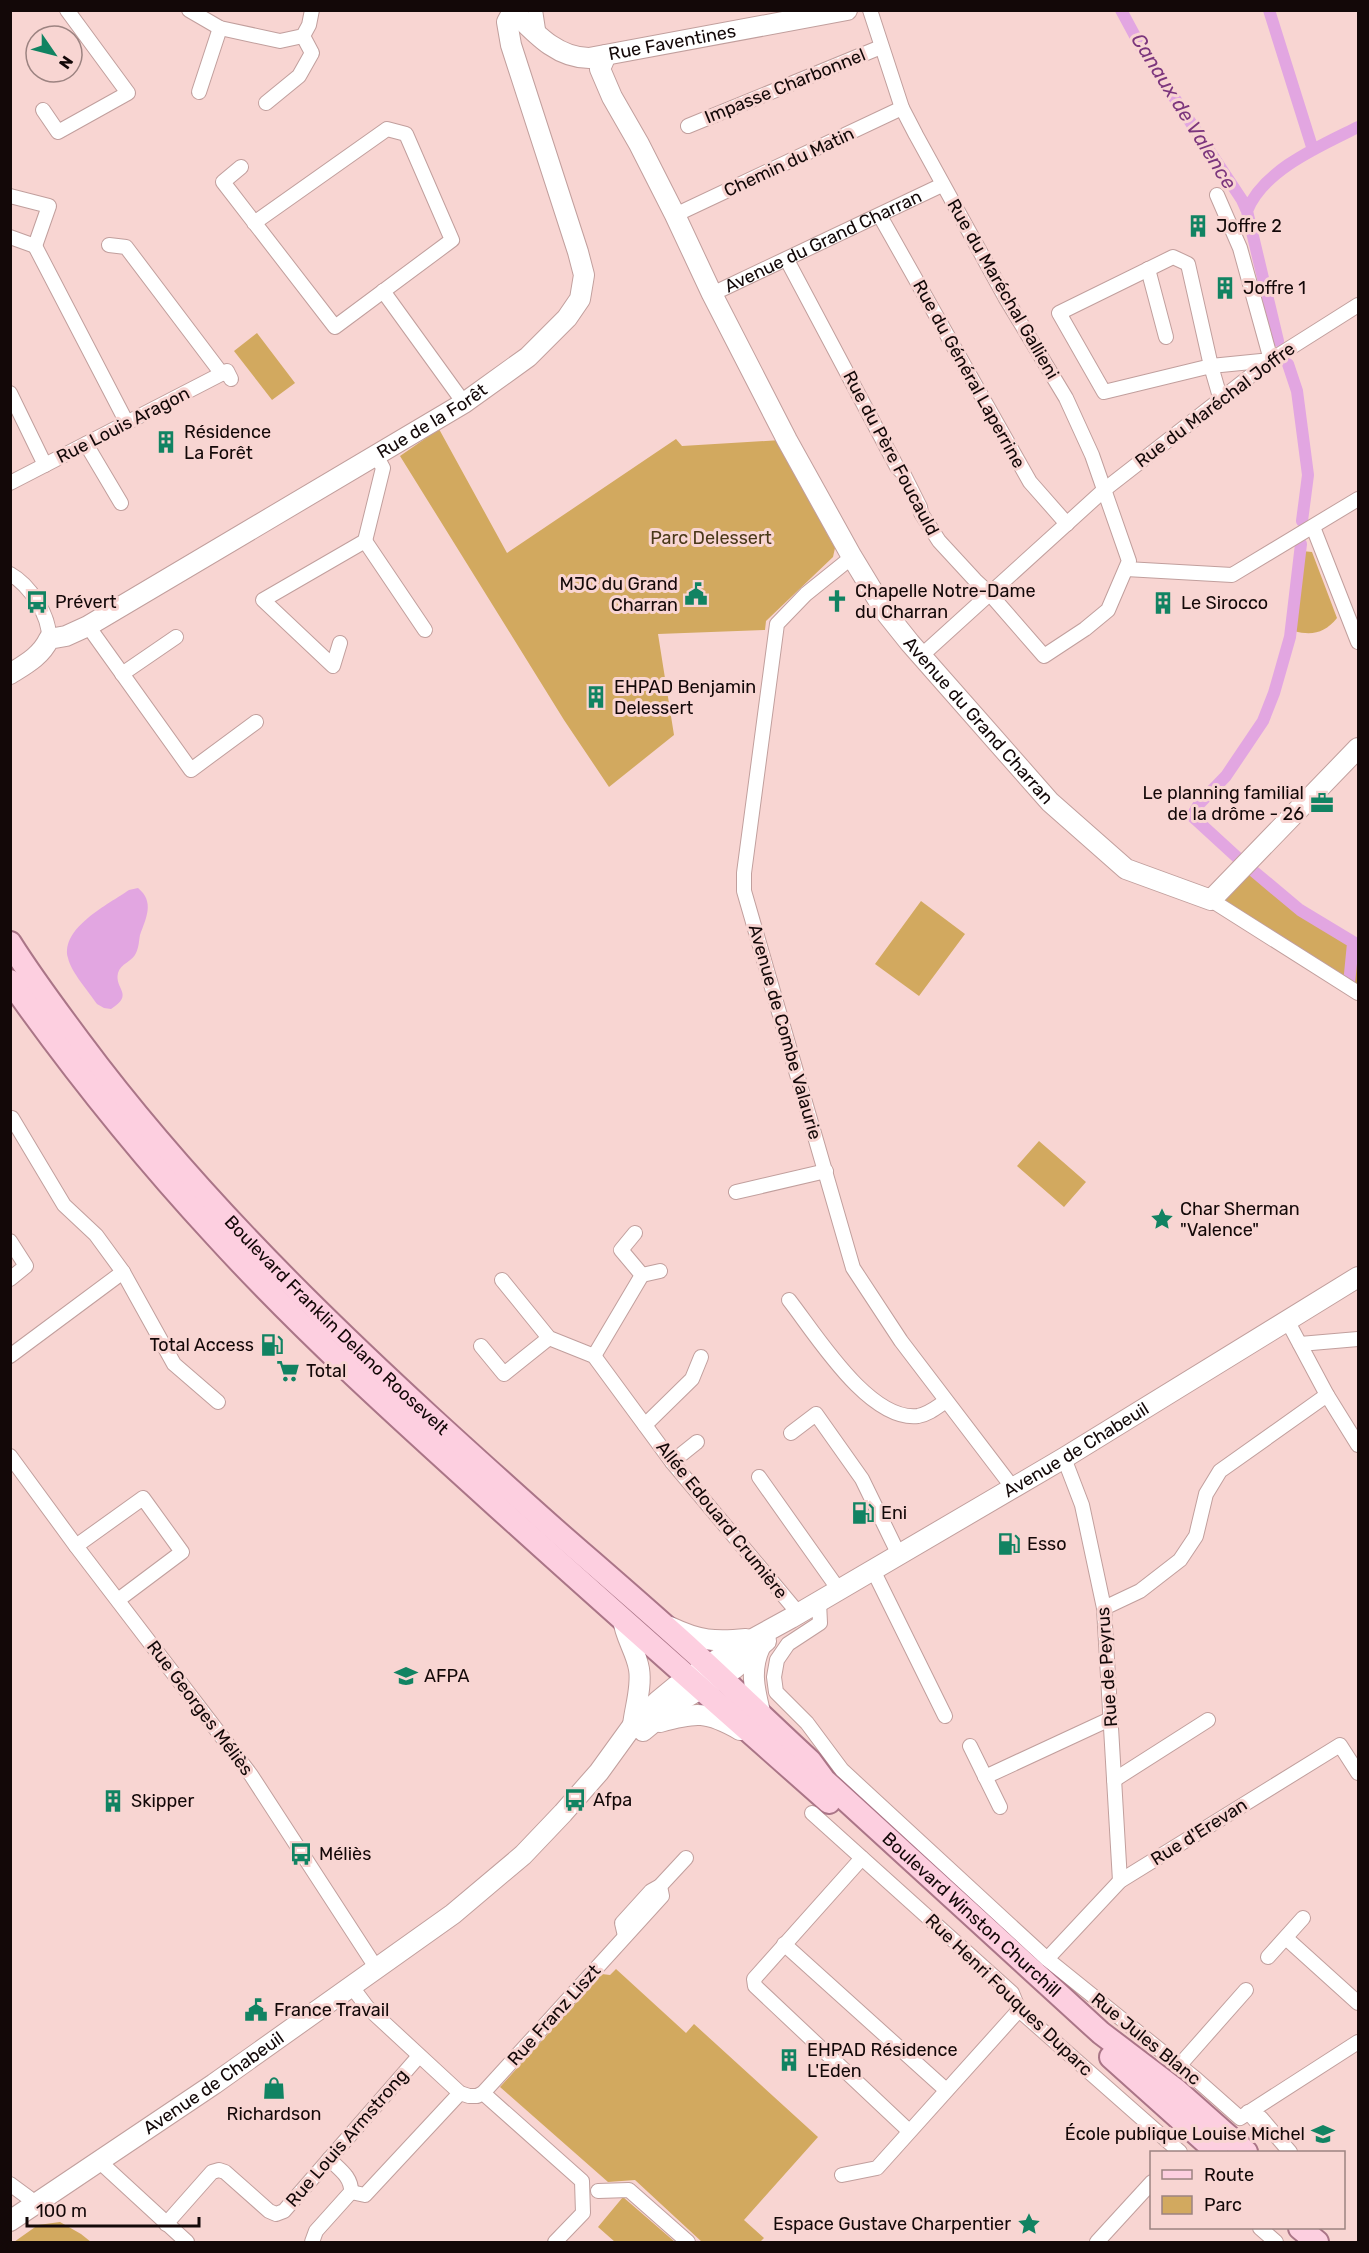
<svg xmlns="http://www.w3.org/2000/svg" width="1369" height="2253" font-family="Rubik,sans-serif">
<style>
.green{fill:#d2a95f}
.water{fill:#e2a6e1}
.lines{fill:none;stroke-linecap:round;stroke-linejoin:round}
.canal{stroke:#e2a6e1;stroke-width:12}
.street-casing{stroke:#c19f9d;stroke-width:16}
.secondary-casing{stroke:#c19f9d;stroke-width:22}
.primary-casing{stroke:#aa7587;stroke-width:26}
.street{stroke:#fff;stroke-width:14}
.secondary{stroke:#fff;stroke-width:20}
.primary{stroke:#fdcfe0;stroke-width:22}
.labels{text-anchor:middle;stroke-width:6;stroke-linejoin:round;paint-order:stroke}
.street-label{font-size:18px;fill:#130808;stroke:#f8d5d2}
.poi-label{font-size:18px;fill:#130808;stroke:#f8d5d2;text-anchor:start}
.park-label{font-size:18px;fill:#493817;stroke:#f8d5d2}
.water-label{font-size:20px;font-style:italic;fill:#7c367d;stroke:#f8d5d2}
</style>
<rect width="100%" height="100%" fill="#f8d5d2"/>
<path class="green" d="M257,333L295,383L272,400L234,351Z
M439,429L507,553L676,439L682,446L781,440L829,529L826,532L835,548L833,557L766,621L765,630L658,634L674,735L609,787L564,720L400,456Z
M1302,551L1312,552L1337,618C1325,633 1312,636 1294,631Z
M1251,869L1300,910L1358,945V985L1352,991L1211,900Z
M921,901L965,934L919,996L875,964Z
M1039,1141L1086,1182L1064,1207L1017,1166Z
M616,1969L686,2033L694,2024L818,2137L744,2220L764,2238L760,2242H702L635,2180L608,2182L500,2087L602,1974L610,1975Z
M623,2197L675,2242H615L598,2227Z
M60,2222L81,2234L91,2242H14L38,2225Z"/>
<path class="water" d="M138,888C155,902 146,918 140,935C139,940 139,947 136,953C133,961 120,964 118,973C114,989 135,994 111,1009L104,1008L97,1004C89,992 71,972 68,958C60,928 109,904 129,890Z"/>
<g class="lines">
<path class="canal" d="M1121,10L1142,49L1242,200L1247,211
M1269,10L1313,150
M1278,341L1247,211C1263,170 1320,146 1358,127
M1288,364L1297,391L1308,475L1302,521
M1240,860L1192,816L1199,804L1226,776L1263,721L1274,693L1290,637L1301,544
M1251,869L1300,910L1358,945
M1349,984L1353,943"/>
<g class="street-casing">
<g id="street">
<path d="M189,10L220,28L280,41L303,36L309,25L312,10"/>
<path d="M535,10L539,36"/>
<path d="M199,92L220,28"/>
<path d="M266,103L299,76L312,53L303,36"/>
<path d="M43,110L58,132L128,93L67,10"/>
<path d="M688,126L881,47"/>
<path d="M241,167L223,182L335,327L452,240L406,134L387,129L254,223"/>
<path d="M1217,195L1240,248L1271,360L1211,366L1104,392L1059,313L1173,257L1188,264L1211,366L1220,397"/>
<path d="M10,196L49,206L35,246"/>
<path d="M675,215L902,108"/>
<path d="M880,216L1030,482L1067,524"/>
<path d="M10,237L35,246"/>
<path d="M109,245L126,247L222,374"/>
<path d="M35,246L127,423"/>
<path d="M787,260L897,467L903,473L920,507L921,513L939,541L975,580L990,594L1044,656L1085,629L1108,610L1129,561L1092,455L1066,398L1005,297L916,135L902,108L870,10"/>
<path d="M1148,269L1166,337"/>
<path d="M383,291L464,403"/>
<path id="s1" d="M712,294L942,185"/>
<path d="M10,393L45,465"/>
<path d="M86,444L121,503"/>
<path d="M10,483L227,371L231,379"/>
<path d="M1313,527L1358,642"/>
<path d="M365,541L425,630"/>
<path d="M365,541L383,468L376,455"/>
<path d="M852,557L806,594L777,624L744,873V891L853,1268L901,1341L1013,1488"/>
<path d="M1126,569L1232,575L1358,499"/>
<path d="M10,574C30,585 50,616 49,639"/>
<path d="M88,626L191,770L256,722"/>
<path d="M340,643L333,666L263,600L365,541"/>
<path d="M921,656L1104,490L1271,360L1358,305"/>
<path d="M122,674L176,637"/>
<path d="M1211,900L1358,993"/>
<path d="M12,1118L64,1205L96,1235L123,1272L174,1364L218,1402"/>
<path d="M736,1192L826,1171"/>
<path d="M10,1241L26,1266L10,1279"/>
<path d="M642,1275L660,1271"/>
<path d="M502,1280L549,1338L594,1356L672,1462L799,1614"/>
<path d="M789,1300C815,1333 869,1422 918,1416C929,1414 937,1407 946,1401"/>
<path d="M1288,1322L1327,1395L1358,1445"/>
<path d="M1300,1344L1358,1339"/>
<path d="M481,1346L504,1374L549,1338"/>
<path d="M10,1356L123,1272"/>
<path d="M594,1356L642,1275L621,1250L635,1233"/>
<path d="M645,1425L692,1379L701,1357"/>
<path d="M791,1433L816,1414L862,1479L899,1555"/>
<path d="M10,1456L76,1546L251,1775L377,1969"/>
<path d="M1064,1458L1082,1505L1104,1608L1120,1881"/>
<path d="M672,1462L697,1442"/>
<path d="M759,1477L839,1590"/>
<path d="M76,1546L143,1498L182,1552L118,1600"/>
<path d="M873,1570L945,1716"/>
<path d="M819,1602L820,1623L788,1644L777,1660L774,1677L776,1692L807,1723L842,1770L1047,1959L1196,2079L1240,2118L1358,2042"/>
<path d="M1104,1608L1140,1591L1180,1560L1196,1536L1206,1494L1220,1471L1327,1395"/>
<path d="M970,1746L1000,1807"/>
<path d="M985,1777L1110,1719"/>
<path d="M1114,1780L1208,1720"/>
<path d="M812,1813L1012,1993L1019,2010L1180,2152"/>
<path d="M862,1858L754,1979L755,1986L909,2131"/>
<path d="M625,1936L622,1923L651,1891L660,1886L686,1858"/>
<path d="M1286,1938L1358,2003"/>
<path d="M784,1944L946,2090"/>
<path d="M1268,1957L1303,1918"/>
<path d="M1047,1959L1120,1881L1340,1745L1358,1773"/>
<path d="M352,1987L367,2007L460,2093L469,2096H477L483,2093L662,1896L660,1886"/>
<path d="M1178,2067L1246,1990"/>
<path d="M483,2093L582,2181L583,2213L555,2242"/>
<path d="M1248,2112L1256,2121L1261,2118L1290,2152"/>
<path d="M329,2159C339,2169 352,2177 351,2192"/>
<path d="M100,2162L187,2242"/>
<path d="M842,2175L877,2168L1019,2010"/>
<path d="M10,2184L29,2198L34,2206"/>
<path d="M598,2191L629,2190L688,2242"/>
<path d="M351,2192L365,2195L460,2093"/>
<path d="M166,2224L212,2172L219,2170L225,2172L269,2211L276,2214L284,2211L419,2056"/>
<path d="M1260,2228L1276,2242"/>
<path d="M312,2242L316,2231L351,2192"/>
<path d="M1097,2242L1152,2182"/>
</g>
</g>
<g class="secondary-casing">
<g id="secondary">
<path id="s2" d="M512,10C534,32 556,58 589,58L847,10"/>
<path id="s3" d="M606,55L600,69L612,97L639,144L675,215L712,294L787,440L852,557L886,613L910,643L1050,802L1126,869L1211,900L1358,748"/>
<path id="s4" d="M10,674C26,664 41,656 49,639L66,636L88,626L464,403L528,357L567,318L580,299L584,275L578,252L511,45L507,22L513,11"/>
<path d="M623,1619C625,1637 636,1651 639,1669C642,1687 635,1707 633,1725"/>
<path d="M670,1627C699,1641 715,1642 746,1639"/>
<path d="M760,1647C749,1671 755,1691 761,1716"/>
<path d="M660,1722C696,1712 707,1711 740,1730"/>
<path d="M643,1731L677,1703L734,1669L766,1641"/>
<path id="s5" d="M10,2221L214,2084L453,1914L523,1855L563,1813L599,1772L633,1725L658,1701L675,1687L729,1652L791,1618L1064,1458L1358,1277"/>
</g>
</g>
<g class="primary-casing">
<g id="primary">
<path id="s6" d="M10,943C32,978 56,1010 80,1042C216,1225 385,1378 554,1529C602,1571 650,1612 697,1655C735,1690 772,1726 810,1761L824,1780L1101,2033L1176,2090L1246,2152"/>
<path d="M10,981C73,1070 142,1156 216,1236C301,1329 395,1414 489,1499C601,1601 715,1701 829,1802"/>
<path d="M1111,2057L1217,2152"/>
<path d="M1300,2228L1317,2242"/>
</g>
</g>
<use href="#street" class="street"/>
<use href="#secondary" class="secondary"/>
<use href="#primary" class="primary"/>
</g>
<defs>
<g id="building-bare" transform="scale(1.8)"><path d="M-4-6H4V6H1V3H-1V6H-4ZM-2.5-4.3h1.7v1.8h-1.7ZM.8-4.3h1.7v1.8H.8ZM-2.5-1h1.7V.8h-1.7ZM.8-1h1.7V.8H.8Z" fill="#118362" stroke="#f8d5d2" stroke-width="2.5" paint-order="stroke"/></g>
<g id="civic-bare" transform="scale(1.8)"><path d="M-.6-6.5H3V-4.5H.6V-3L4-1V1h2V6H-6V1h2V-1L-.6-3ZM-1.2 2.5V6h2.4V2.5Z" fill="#118362" stroke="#f8d5d2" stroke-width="2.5" paint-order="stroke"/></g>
<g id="church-bare" transform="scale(1.8)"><path d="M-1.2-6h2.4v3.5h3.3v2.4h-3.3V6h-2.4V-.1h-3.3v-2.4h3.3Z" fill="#118362" stroke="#f8d5d2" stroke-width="2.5" paint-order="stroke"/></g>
<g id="bus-bare" transform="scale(1.8)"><path d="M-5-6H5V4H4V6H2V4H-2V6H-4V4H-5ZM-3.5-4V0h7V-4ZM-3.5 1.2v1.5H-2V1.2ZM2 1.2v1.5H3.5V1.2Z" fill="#118362" stroke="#f8d5d2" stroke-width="2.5" paint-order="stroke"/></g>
<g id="office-bare" transform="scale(1.8)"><path d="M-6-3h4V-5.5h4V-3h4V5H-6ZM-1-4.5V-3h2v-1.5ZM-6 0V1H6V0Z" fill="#118362" stroke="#f8d5d2" stroke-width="2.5" paint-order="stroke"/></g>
<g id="sight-bare" transform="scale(1.8)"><path d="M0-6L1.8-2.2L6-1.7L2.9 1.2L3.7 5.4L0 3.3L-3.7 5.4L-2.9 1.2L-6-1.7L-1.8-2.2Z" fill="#118362" stroke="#f8d5d2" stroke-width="2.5" paint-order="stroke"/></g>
<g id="fuel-bare" transform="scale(1.8)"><path d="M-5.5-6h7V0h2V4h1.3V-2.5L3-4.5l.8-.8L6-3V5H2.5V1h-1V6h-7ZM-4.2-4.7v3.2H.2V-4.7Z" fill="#118362" stroke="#f8d5d2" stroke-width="2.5" paint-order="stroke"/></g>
<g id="supermarket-bare" transform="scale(1.8)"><path d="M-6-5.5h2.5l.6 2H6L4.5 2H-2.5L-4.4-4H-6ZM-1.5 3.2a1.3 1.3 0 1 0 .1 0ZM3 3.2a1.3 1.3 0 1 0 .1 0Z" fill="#118362" stroke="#f8d5d2" stroke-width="2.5" paint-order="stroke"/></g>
<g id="school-bare" transform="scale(1.8)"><path d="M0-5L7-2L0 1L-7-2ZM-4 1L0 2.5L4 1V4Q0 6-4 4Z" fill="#118362" stroke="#f8d5d2" stroke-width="2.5" paint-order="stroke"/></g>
<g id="shop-bare" transform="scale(1.8)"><path d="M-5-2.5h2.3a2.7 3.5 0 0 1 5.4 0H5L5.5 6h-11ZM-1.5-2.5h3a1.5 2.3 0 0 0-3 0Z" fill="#118362" stroke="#f8d5d2" stroke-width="2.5" paint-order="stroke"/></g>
</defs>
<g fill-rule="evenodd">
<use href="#building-bare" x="1198" y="226"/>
<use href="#building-bare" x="1225" y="288"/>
<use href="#building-bare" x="166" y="442"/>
<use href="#civic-bare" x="696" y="594"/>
<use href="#church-bare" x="837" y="601"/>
<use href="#bus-bare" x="37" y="602"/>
<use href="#building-bare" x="1163" y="603"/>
<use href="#building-bare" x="596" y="697"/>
<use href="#office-bare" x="1322" y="803"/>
<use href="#sight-bare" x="1162" y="1219"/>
<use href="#fuel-bare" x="272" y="1345"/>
<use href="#supermarket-bare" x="288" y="1371"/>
<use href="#fuel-bare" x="863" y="1513"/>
<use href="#fuel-bare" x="1009" y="1544"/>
<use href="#school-bare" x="406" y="1676"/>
<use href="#bus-bare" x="575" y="1800"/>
<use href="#building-bare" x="113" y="1801"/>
<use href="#bus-bare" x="301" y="1854"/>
<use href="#civic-bare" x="256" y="2010"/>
<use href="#building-bare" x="789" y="2060"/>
<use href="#shop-bare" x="274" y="2088"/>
<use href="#school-bare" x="1323" y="2134"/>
<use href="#sight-bare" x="1029" y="2224"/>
</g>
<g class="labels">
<g class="street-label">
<text dy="6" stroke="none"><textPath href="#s2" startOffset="178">Rue Faventines</textPath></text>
<text transform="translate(785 86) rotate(-22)" y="6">Impasse Charbonnel</text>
<text transform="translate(789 162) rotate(-25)" y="6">Chemin du Matin</text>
<text dy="6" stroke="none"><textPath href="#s1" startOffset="123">Avenue du Grand Charran</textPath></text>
<text transform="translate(1003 289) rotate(60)" y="6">Rue du Maréchal Gallieni</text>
<text transform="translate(969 374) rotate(61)" y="6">Rue du Général Laperrine</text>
<text transform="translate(1215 405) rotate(-37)" y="6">Rue du Maréchal Joffre</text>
<text dy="6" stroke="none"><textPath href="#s4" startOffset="495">Rue de la Forêt</textPath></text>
<text transform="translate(123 425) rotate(-27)" y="6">Rue Louis Aragon</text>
<text transform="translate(891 453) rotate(62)" y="6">Rue du Père Foucauld</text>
<text dy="6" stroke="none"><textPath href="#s3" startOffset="772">Avenue du Grand Charran</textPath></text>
<text transform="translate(785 1032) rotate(74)" y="6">Avenue de Combe Valaurie</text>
<text dy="6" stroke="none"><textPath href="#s6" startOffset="504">Boulevard Franklin Delano Roosevelt</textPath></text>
<text dy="6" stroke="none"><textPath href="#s5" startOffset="1324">Avenue de Chabeuil</textPath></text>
<text transform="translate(722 1520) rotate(51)" y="6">Allée Edouard Crumière</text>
<text transform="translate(1107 1667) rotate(-94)" y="6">Rue de Peyrus</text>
<text transform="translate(200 1708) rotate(53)" y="6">Rue Georges Méliès</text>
<text transform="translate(1199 1832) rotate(-32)" y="6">Rue d'Erevan</text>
<text dy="6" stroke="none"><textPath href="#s6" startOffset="1371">Boulevard Winston Churchill</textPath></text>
<text transform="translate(1009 1995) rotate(44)" y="6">Rue Henri Fouques Duparc</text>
<text transform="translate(554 2015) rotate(-48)" y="6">Rue Franz Liszt</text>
<text transform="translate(1146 2039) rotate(39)" y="6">Rue Jules Blanc</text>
<text dy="6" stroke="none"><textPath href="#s5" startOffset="246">Avenue de Chabeuil</textPath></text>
<text transform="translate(347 2138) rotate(-49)" y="6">Rue Louis Armstrong</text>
</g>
<g class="poi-label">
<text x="1216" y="232">Joffre 2</text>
<text x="1243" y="294">Joffre 1</text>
<text x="184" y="438">Résidence<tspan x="184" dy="21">La Forêt</tspan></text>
<text x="678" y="590" text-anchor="end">MJC du Grand<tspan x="678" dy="21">Charran</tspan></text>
<text x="855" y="597">Chapelle Notre-Dame<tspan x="855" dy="21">du Charran</tspan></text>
<text x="55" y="608">Prévert</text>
<text x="1181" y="609">Le Sirocco</text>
<text x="614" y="693">EHPAD Benjamin<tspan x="614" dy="21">Delessert</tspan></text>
<text x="1304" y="799" text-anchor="end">Le planning familial<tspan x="1304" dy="21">de la drôme - 26</tspan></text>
<text x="1180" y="1215">Char Sherman<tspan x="1180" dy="21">"Valence"</tspan></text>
<text x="254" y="1351" text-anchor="end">Total Access</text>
<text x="306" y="1377">Total</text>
<text x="881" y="1519">Eni</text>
<text x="1027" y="1550">Esso</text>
<text x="424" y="1682">AFPA</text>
<text x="593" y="1806">Afpa</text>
<text x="131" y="1807">Skipper</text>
<text x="319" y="1860">Méliès</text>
<text x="274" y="2016">France Travail</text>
<text x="807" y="2056">EHPAD Résidence<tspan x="807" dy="21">L'Eden</tspan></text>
<text x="274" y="2120" text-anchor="middle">Richardson</text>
<text x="1305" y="2140" text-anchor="end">École publique Louise Michel</text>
<text x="1011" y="2230" text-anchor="end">Espace Gustave Charpentier</text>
</g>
<g class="park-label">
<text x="711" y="544">Parc Delessert</text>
</g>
<g class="water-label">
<text transform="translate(1184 111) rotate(58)" y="7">Canaux de Valence</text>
</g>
</g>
<rect width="1369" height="2253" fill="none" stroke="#130808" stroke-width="24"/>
<rect x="1150" y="2151" width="195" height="78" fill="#f8d5d2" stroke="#9c8381" stroke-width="1.5"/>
<rect x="1162" y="2170" width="30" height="9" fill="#fdcfe0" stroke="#9c8381" stroke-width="1.5"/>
<text x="1204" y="2181" font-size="18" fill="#130808">Route</text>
<rect x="1162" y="2196" width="30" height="18" fill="#d2a95f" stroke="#9c8381" stroke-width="1.5"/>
<text x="1204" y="2211" font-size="18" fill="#130808">Parc</text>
<g transform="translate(54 54) rotate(125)"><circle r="28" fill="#f8d5d2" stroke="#9c8381" stroke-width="1.5"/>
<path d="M0-4.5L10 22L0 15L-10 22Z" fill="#118362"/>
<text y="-9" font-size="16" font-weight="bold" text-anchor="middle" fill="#130808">N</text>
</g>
<path d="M27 2217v9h172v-9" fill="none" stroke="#130808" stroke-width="3"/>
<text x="36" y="2217" font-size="18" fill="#130808" stroke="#f8d5d2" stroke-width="4.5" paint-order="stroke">100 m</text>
</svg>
